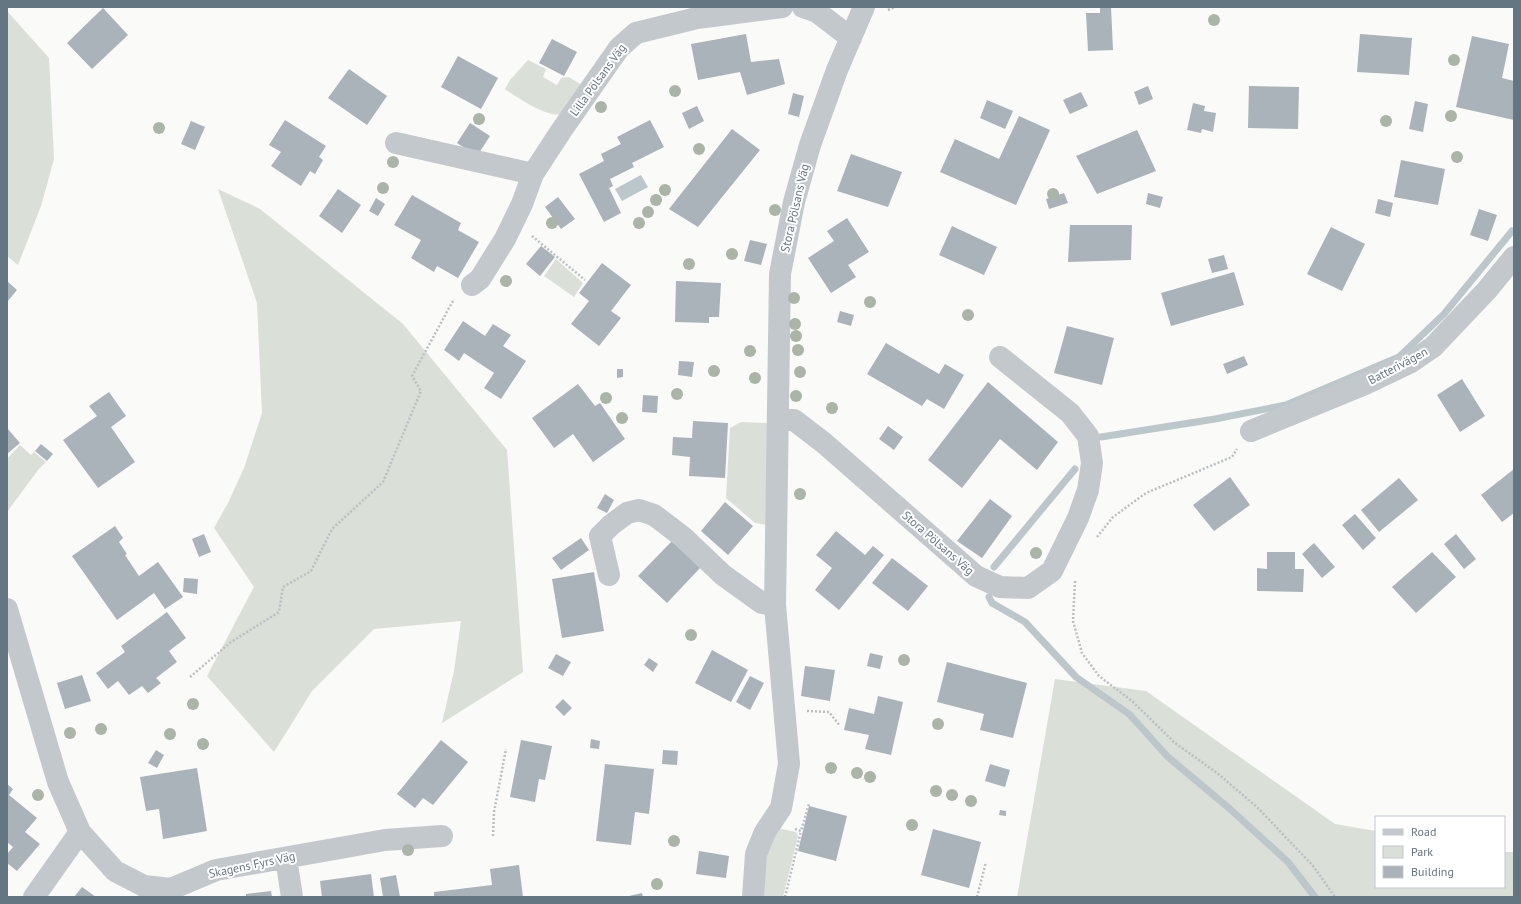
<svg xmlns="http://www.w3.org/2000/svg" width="1521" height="904" font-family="'PT Sans',sans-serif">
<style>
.green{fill:#dadfd7}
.water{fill:#bbc7cb}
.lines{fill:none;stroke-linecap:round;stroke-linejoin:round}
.stream{stroke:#bbc7cb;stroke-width:7}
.building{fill:#aab3b9}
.path{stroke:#bbbfc2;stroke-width:2.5;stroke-dasharray:2 2;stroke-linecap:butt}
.minor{stroke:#c3c8cc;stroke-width:22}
.tree{fill:#aab4a7}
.labels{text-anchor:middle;stroke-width:4;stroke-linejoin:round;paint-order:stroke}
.street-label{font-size:12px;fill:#657683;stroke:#fff}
</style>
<rect width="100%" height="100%" fill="#fafaf8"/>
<path class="green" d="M7,11L49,58L54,159L41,206L18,265L7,256Z
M528,60L546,69L543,77L557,85L561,78L569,77L583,86L562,114C548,118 522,100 509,92L505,89L510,80Z
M218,189L260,209L403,324L507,450L523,672L442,723L454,671L461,621L374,629L312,691L274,752L207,676L254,587L214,528L229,501L244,468L262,413L257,303Z
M556,259L583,283L574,297L544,276Z
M741,422L766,423L768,425V525L755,523L726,498L730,428Z
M20,445L31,455L34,452L46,462L38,470L7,512V459Z
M1055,679L1146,691L1335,824L1376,831V887H1504V852H1514V897H1017Z
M777,828L796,832L798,836L783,897H758V878Z"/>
<path class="water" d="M641,175L648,187L622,201L615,189Z"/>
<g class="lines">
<path class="stream" d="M1101,437L1215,419L1286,405L1399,357L1444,314L1512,231
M994,567L1075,469
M989,597L992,603L1025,622L1076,677L1129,714L1168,757L1230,809L1288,862L1315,897"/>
</g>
<path class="building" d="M1100,7H1111L1113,50L1088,51L1086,13H1100Z
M103,8L128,35L92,69L67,43Z
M746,34L751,62L779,59L785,84L747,95L740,72L698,80L691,44Z
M1360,34L1412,38L1409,75L1357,72Z
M1472,36L1509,44L1502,78L1514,81V120L1456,107Z
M552,39L577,52L564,76L539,63Z
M458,56L498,78L481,109L441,87Z
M349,69L387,96L367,125L328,98Z
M1148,86L1153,99L1139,105L1134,92Z
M1249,86L1299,87L1298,129L1248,128Z
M1081,92L1088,106L1070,114L1063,100Z
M793,93L804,96L799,117L788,114Z
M987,100L1013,111L1005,129L980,118Z
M1415,101L1428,104L1423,132L1409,129Z
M1193,103L1205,106L1204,111L1216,113L1213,132L1202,129L1201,133L1187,130Z
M697,106L704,121L689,129L682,113Z
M1019,116L1050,130L1016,205L940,172L955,139L999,159Z
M285,120L326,146L319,157L323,160L315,174L310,171L301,186L271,166L281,152L269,145Z
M650,120L664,147L632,163L634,167L610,179L613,186L609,188L621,213L604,222L579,174L604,161L601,154L621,144L617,137Z
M191,121L205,127L195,150L181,144Z
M470,123L490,136L477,156L457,143Z
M732,129L760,150L698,227L669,209Z
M1137,130L1156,171L1097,194L1076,156Z
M851,154L902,172L888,207L837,191Z
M1401,160L1445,169L1438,205L1394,197Z
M338,189L361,205L342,233L319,216Z
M1064,193L1068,203L1049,209L1046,199Z
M1148,193L1163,197L1160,208L1146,204Z
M412,195L461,223L458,230L479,242L458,278L437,266L434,272L411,258L421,240L394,225Z
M558,197L575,219L561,229L545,207Z
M376,198L385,204L378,216L369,211Z
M1378,199L1393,203L1390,217L1375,213Z
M1479,209L1497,215L1488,241L1470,235Z
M847,218L869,252L848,265L856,277L831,293L808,258L834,241L827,231Z
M1070,225H1132L1131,260L1068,262Z
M952,226L997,247L984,275L939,255Z
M1331,227L1365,244L1342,291L1307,274Z
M750,240L767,244L761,265L744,261Z
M541,246L555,257L540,276L526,264Z
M1224,255L1228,269L1212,273L1208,259Z
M602,263L631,285L611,311L621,318L599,346L571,324L589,301L579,293Z
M1234,272L1244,305L1171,326L1161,293Z
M7,281L17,290L7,302Z
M676,281L721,283L719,317H709V323L675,322Z
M840,311L854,315L851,326L837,322Z
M463,321L485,336L493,324L511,335L503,346L526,361L501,399L484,388L494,373L464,353L459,361L444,350Z
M1067,326L1114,338L1102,385L1054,373Z
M886,343L939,374L945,364L964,375L944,409L927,399L922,406L867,374Z
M1244,356L1248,365L1227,374L1223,364Z
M679,361L694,362L692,377L678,375Z
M617,369H623V377L617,378Z
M1462,379L1485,416L1460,432L1437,395Z
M988,382L1058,442L1037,470L1000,439L962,488L928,460Z
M578,384L595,406L600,403L625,439L593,462L573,434L554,448L532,418Z
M109,392L126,416L111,427L135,462L98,488L63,440L97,416L89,406Z
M643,395L658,396L657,413L642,412Z
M693,421L728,423L725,478L689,476L690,457L672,455L673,437L692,438Z
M888,426L903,437L894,450L879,439Z
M7,428L20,443L7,454Z
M41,444L53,454L47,461L35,451Z
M1514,469V513L1502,522L1481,495Z
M1230,477L1250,505L1214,531L1193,505Z
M1399,478L1418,500L1379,532L1361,510Z
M605,494L614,500L607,513L597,508Z
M990,499L1012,516L982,558L957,541Z
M725,502L753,526L728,555L701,531Z
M1355,514L1376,538L1363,550L1342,525Z
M115,526L123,538L119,542L127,554L125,555L139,576L158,562L183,597L165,609L154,593L117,620L72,556Z
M836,531L865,555L873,546L884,555L839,610L815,590L832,568L816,555Z
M204,534L211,552L199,557L192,539Z
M1456,534L1476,559L1464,569L1444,544Z
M581,538L589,550L561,570L552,558Z
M672,541L700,568L667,603L638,576Z
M1314,543L1335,567L1322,578L1302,554Z
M1267,552H1295V569H1304L1303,592L1257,591V568L1267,569Z
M1432,552L1456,577L1416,613L1392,587Z
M892,558L928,586L908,611L872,583Z
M594,572L604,631L562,638L552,579Z
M184,578L198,579L197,594L183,592Z
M167,612L186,638L169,651L177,662L156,678L161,683L148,693L142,686L129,695L118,681L108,689L96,673L125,652L121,646Z
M712,650L748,670L731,702L695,683Z
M870,653L883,656L880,669L867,666Z
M556,654L571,662L563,676L548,668Z
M649,658L658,664L653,672L644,665Z
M947,662L1027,683L1013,738L980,730L984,714L937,702Z
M805,666L835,670L830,701L801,696Z
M82,675L91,701L65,709L57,683Z
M750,676L764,683L750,710L736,702Z
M878,696L903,702L891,755L865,749L869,735L844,730L849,708L874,714Z
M563,699L572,708L564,716L555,707Z
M591,739L600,741L599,749L590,748Z
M441,740L468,762L433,805L423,798L415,808L397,794Z
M521,740L552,746L545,780L539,779L535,802L510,797Z
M156,750L164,755L157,768L148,763Z
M663,750L678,751L677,765L662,764Z
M605,764L654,769L649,814L635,812L631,845L596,841Z
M990,764L1010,770L1005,787L985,781Z
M197,768L207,831L163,839L159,809L146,811L140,777Z
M7,784L13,789L9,795L37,818L25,832L40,844L17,871L7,863V854L13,847L7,842Z
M809,806L847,816L836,861L798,851Z
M1000,810L1006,811V816L999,815Z
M933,829L981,842L969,888L921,875Z
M699,851L729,856L726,878L696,874Z
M519,865L523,897H434V892L492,885L490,869Z
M371,874L374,897H322L320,881Z
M396,875L400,897H383L380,878Z
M82,887L96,897H74Z
M271,891L272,897H246V894Z
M642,893L643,897H629V896Z"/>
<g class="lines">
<path class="path" d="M888,10L895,7
M532,236L585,280
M1097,537L1113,517L1146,493L1232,457L1237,449
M1075,581L1073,621L1082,653L1099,676L1132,701L1175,743L1217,773L1258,808L1314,867L1335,897
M190,677L231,642L279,612L283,587L311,571L332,529L383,482L421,391L412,376L454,299
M807,711L829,712L840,726
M795,829L801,831L809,804
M493,836L494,812L506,749
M785,897L801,831
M977,897L986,862"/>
<path class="minor" d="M803,7L817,12L851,38
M396,143L533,174
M472,285L480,279L505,239L522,204L533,174L561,131L619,48L636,33L697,18L782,7
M778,420H794L824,443L976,576L1000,587L1028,588L1052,571L1078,518L1088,490L1092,463L1088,436L1070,413L1000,357
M1251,431L1365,384L1411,362L1433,347L1487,290L1514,257
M609,575L600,536L611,525L627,513L639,510L654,515L683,537L723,575L762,603L775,605
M7,609L58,782L80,832L115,871L144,886L171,889L216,870L385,840L442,836
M286,858L292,897
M34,897L80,832
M753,897L756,854L765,832L781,808L789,764L775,605L780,274L794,202L810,145L837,70L864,7"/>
</g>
<g class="tree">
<circle cx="1214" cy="20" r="6"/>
<circle cx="1454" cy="60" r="6"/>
<circle cx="675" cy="91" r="6"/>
<circle cx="601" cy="107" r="6"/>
<circle cx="1451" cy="116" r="6"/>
<circle cx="479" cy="119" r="6"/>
<circle cx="1386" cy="121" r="6"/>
<circle cx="159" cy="128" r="6"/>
<circle cx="699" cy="149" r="6"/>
<circle cx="1457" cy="157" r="6"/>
<circle cx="393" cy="162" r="6"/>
<circle cx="383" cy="188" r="6"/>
<circle cx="665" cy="190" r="6"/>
<circle cx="1053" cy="194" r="6"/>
<circle cx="656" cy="200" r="6"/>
<circle cx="775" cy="210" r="6"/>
<circle cx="648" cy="212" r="6"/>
<circle cx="552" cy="223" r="6"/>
<circle cx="639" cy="223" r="6"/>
<circle cx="732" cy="254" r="6"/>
<circle cx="689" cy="264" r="6"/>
<circle cx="506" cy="281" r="6"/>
<circle cx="794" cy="298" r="6"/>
<circle cx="870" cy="302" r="6"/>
<circle cx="968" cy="315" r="6"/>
<circle cx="795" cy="324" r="6"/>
<circle cx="796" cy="336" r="6"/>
<circle cx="798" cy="350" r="6"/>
<circle cx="750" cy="351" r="6"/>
<circle cx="714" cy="371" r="6"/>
<circle cx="800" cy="372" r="6"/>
<circle cx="755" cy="378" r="6"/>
<circle cx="677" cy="394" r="6"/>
<circle cx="796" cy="396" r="6"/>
<circle cx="606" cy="398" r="6"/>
<circle cx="832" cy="408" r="6"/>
<circle cx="622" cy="418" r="6"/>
<circle cx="800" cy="494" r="6"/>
<circle cx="1036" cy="553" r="6"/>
<circle cx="691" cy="635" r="6"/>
<circle cx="904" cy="660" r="6"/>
<circle cx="193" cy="704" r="6"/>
<circle cx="938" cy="724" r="6"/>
<circle cx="101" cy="729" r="6"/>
<circle cx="70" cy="733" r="6"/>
<circle cx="170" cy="734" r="6"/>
<circle cx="203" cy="744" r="6"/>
<circle cx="831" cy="768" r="6"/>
<circle cx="857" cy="773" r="6"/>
<circle cx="870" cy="777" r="6"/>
<circle cx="936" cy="791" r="6"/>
<circle cx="38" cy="795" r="6"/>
<circle cx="952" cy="795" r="6"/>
<circle cx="971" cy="801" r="6"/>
<circle cx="912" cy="825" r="6"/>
<circle cx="674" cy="841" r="6"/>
<circle cx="408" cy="850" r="6"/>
<circle cx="657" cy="884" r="6"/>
</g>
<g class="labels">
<g class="street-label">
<text transform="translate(598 80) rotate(-54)" y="4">Lilla Pölsans Väg</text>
<text transform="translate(795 208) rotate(-77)" y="4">Stora Pölsans Väg</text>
<text transform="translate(1398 366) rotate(-28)" y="4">Batterivägen</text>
<text transform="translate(938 543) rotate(41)" y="4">Stora Pölsans Väg</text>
<text transform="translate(252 865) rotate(-12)" y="4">Skagens Fyrs Väg</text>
</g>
</g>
<rect width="1521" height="904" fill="none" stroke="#657683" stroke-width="16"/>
<rect x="1375" y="816" width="130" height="72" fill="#ffffff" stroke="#c1c8cd"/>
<rect x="1383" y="829" width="20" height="6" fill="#c3c8cc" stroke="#c1c8cd"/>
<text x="1411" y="836" font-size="12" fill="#657683">Road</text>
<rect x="1383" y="846" width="20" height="12" fill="#dadfd7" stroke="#c1c8cd"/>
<text x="1411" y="856" font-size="12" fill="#657683">Park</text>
<rect x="1383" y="866" width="20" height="12" fill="#aab3b9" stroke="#c1c8cd"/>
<text x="1411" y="876" font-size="12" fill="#657683">Building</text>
</svg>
